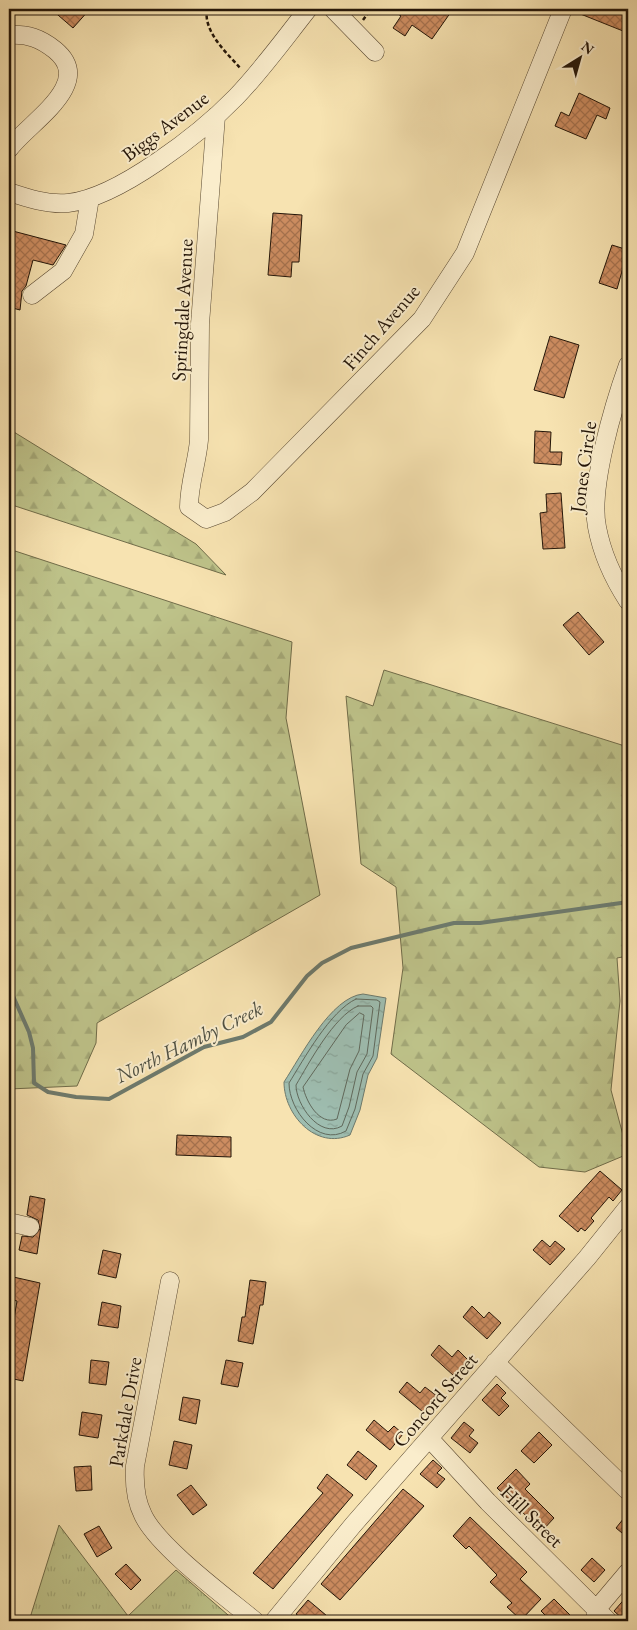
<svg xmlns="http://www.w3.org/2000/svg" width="637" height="1630" font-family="'EB Garamond',serif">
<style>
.grass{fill:url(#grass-tufts);stroke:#706c49}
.forest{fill:url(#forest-firs);stroke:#706c49}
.water{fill:url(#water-ripples);stroke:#6d7a6d}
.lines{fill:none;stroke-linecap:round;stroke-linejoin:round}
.shore{stroke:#60695c;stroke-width:1}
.stream{stroke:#6d7a6d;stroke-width:4}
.building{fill:url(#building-cross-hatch);stroke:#231508}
.minor-casing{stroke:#584832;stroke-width:19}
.path{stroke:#231508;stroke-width:2.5;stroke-dasharray:4 2.5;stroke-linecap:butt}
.minor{stroke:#faedcc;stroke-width:18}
.labels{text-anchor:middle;stroke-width:4;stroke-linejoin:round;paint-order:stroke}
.street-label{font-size:20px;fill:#231508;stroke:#faedcc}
.water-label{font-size:21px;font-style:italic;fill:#4e5043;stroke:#faedcc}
</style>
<defs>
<pattern id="grass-tufts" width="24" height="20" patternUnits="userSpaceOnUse" patternTransform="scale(1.25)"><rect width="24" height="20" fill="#bec38a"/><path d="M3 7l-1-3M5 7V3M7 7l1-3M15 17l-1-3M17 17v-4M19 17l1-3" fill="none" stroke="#a3a776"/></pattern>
<pattern id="forest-firs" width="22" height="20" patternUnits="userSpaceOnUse" patternTransform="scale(1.25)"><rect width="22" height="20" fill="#bec38a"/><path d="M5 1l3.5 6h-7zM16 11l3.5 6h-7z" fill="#a3a776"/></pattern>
<pattern id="water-ripples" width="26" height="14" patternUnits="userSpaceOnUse" patternTransform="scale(1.25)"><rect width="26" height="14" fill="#9ebdb0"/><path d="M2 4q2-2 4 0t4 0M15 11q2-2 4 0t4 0" fill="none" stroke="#88a296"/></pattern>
<pattern id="building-cross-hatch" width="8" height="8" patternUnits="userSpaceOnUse" patternTransform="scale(1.25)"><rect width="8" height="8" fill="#cd8d61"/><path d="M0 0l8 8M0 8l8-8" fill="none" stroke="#a6724e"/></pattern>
</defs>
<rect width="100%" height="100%" fill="#f7e3b1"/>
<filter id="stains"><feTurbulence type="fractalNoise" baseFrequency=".004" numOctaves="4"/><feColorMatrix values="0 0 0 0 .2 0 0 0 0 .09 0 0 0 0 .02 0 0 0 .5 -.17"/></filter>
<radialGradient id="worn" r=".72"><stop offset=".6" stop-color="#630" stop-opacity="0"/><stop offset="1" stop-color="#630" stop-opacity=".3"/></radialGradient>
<path class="grass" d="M59,1525L128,1616L176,1570L235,1621H29Z"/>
<path class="forest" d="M9,429L196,544L226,575L9,504Z
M9,549L292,642L286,718L320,895L97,1023L96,1043L77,1086L9,1089Z
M384,670L628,747V956L617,958L620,1001L611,1090L628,1154L585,1172L539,1167L391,1054L403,968L396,887L361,864L346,696L373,706Z"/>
<path class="water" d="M363,994L386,998L377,1058L368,1075L360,1110L350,1135C316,1150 284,1115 284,1082C301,1056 331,997 363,994Z"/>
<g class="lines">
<path class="shore" d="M356,999L377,1000L380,1002L373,1056L363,1074L355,1109L346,1131C318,1147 289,1110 289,1083C304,1059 330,1011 356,999Z
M358,1006H371L373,1008L367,1054L357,1072L349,1107L342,1126C319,1139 296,1104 296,1085C309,1063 334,1016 358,1006Z
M360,1013L364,1015L359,1051L350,1069L337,1119C319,1126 306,1101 303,1087L346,1025Z"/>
<path class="stream" d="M9,969V987L29,1032L33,1048L34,1083L48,1092L76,1097L109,1099L204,1047L243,1037L271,1022L307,976L322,963L351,948L454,923H480L628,902"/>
</g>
<path class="building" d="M51,9H90L73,28Z
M391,9H453L432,39L412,25L405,36L393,28L401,16Z
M573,9H628V33L573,11Z
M579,93L610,108L606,119L597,115L586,139L555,126L561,112L569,116Z
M273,213L302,215L299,262H292L291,277L268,275Z
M9,230L66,245L53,265L33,260L26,286L22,291L20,310L9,307Z
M612,245L628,250L617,289L599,283Z
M550,336L579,345L564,398L534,390Z
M535,431L551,432L550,452H562L561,465L534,463Z
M561,493L565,548L543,549L540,513L547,512L546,494Z
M578,612L604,642L589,655L563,625Z
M177,1135L231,1137V1157L176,1155Z
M600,1171L622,1190L613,1201L609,1197L591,1218L594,1221L585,1231L581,1228L578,1232L559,1216Z
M30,1196L45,1199L37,1254L19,1250L22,1236L33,1237L40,1229L38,1220L27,1215Z
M542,1240L550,1247L555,1241L565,1249L550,1265L533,1250Z
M103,1250L121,1254L116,1278L98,1274Z
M9,1276L40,1283L23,1381L9,1378V1348L17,1301L9,1299Z
M250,1280L266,1282L263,1305H260L253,1344L238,1341L242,1317H245Z
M102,1302L121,1306L118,1328L98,1325Z
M472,1306L484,1318L489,1312L501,1323L487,1339L463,1317Z
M439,1345L452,1357L458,1350L468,1360L454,1376L431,1355Z
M91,1360L109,1362L106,1385L89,1383Z
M226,1360L243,1363L238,1387L221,1384Z
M407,1382L420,1393L425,1387L437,1396L423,1412L399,1392Z
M497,1384L506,1393L501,1398L509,1406L499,1416L482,1400Z
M183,1397L200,1400L196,1424L179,1420Z
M82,1412L102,1415L98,1438L79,1435Z
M374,1420L388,1432L394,1426L403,1434L390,1450L366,1430Z
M464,1422L474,1430L469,1436L478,1443L470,1453L451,1438Z
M539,1432L552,1445L534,1463L521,1451Z
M174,1441L192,1445L187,1469L169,1465Z
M358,1451L377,1466L366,1480L347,1465Z
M433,1460L442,1468L437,1473L445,1479L437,1488L420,1474Z
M91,1466L92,1490L76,1491L74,1467Z
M516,1469L530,1484L525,1489L554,1518L542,1531L497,1488Z
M327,1474L353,1495L273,1589L253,1573L323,1493L317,1488Z
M191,1485L207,1505L193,1515L177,1495Z
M403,1489L424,1506L340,1600L321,1584Z
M628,1513V1538L616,1528Z
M470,1517L527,1572L520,1579L541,1599L521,1620L507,1607L512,1603L490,1582L497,1575L469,1546L466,1549L453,1536Z
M99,1526L112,1548L97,1557L84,1534Z
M592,1558L605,1570L594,1582L581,1570Z
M126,1564L141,1580L131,1590L115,1574Z
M628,1595V1621H625L614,1611Z
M554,1599L576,1621H551L541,1611Z
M308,1600L333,1621H305L296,1614Z"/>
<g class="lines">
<g class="minor-casing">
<path id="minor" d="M333,9L375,52
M9,35C28,34 40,38 55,50C96,84 29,122 9,149
M216,116L200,324L199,440C197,463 189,484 189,507L206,519L225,512L252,492L422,319L465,253L563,9
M9,192C27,198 48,205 68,203C118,198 201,133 236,97C262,70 285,38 308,9
M32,295L63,271L84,234L90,198
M628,365C614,404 589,487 597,527C602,554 613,578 628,601
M9,1222L30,1227
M170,1281L135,1466C134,1483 135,1499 143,1515C158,1547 226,1597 255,1621
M495,1362L628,1491
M429,1438L488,1502L608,1621
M595,1611L628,1572
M274,1621L353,1525L587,1258L628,1207"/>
</g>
<path class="path" d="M207,9C203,32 227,53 241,69
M363,20L371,9"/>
<use href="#minor" class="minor"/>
</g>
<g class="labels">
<g class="street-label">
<text transform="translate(165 126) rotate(-37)" y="7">Biggs Avenue</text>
<text transform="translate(182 310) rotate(-87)" y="7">Springdale Avenue</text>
<text transform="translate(381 327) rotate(-49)" y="7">Finch Avenue</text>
<text transform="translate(583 467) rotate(-82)" y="7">Jones Circle</text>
<text transform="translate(435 1400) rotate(-49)" y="7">Concord Street</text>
<text transform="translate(125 1412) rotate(-80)" y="7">Parkdale Drive</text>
<text transform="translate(532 1516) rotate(45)" y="7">Hill Street</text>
</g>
<g class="water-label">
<text transform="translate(189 1042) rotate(-26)" y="7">North Hamby Creek</text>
</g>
</g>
<rect width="637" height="1630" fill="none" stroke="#f7e3b1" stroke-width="30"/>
<rect x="10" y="10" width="617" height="1610" fill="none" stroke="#231508" stroke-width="2.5"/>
<rect x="15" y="15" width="607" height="1600" fill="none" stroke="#231508"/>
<g transform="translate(580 58) rotate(37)" stroke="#faedcc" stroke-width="4" paint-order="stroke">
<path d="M0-4L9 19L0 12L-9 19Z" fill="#231508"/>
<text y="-8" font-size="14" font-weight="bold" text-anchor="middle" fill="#231508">N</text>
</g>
<rect width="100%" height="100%" filter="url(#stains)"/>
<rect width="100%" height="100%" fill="url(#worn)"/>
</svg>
